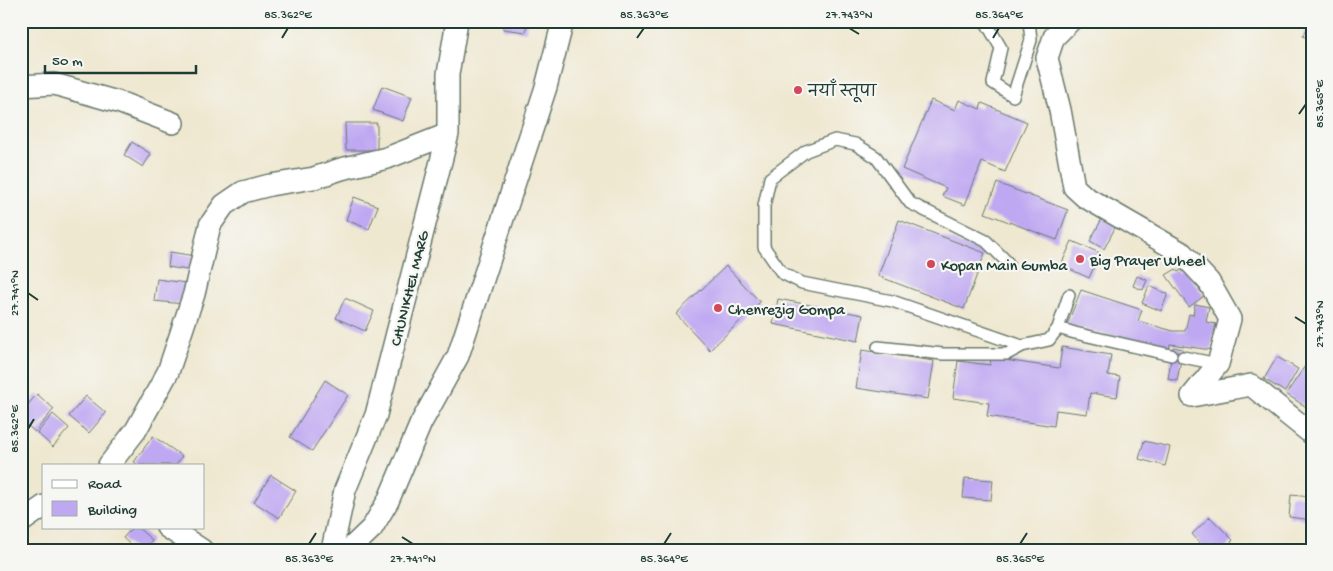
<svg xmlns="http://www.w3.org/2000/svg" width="1333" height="571" font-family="'Gochi Hand','Playpen Sans Deva',sans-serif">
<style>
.building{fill:#bfa8f2}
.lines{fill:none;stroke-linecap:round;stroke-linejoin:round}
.service-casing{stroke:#68796b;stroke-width:14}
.minor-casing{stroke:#68796b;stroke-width:24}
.service{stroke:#fff;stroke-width:11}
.minor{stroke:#fff;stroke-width:21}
.ticks{fill:none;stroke:#1f3d34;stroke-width:2}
.poi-dot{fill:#d1495b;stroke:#f6f6f2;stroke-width:2}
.labels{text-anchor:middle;stroke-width:4.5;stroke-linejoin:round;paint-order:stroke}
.poi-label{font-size:16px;fill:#1f3d34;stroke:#f6f6f2;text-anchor:start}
.street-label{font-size:16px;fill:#1f3d34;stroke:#f6f6f2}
.neatline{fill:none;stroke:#1f3d34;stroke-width:2}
.ticks-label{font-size:12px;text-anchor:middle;fill:#1f3d34}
</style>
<rect width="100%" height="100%" fill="#f6f6f2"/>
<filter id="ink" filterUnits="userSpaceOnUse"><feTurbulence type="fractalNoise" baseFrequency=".02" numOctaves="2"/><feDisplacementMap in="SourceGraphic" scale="10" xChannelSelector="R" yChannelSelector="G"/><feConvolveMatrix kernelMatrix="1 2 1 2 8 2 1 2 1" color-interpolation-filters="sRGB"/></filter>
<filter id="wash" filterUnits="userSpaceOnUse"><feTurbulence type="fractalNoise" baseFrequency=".0096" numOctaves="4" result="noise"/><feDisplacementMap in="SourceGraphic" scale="20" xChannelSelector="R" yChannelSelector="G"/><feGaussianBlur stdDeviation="1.12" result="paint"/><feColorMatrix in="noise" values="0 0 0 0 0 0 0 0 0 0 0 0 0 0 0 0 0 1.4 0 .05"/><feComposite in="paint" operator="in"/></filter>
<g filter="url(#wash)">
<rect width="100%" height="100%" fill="#efe8d1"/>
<g id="blocks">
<path class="building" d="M504,21H527L526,32L503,29Z
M1310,24L1312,25V41L1303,36Z
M382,86L412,97L403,121L373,110Z
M931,100L955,110L959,100L980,109L982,103L1027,122L1005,172L982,162L965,205L942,196L946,188L902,169Z
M345,123H377V150H346Z
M132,142L151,154L143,167L124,155Z
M997,183L1068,210L1057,240L985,213Z
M354,197L378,206L369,229L346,220Z
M1103,217L1117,224L1104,249L1090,241Z
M899,220L985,253L964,309L878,276Z
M1072,241L1100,253L1089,278L1061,265Z
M170,252L196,256L193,271L168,267Z
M726,266L760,302L710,350L676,314Z
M1184,268L1204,296L1189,307L1166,275L1176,269L1178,272Z
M1137,276L1147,280L1143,290L1133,286Z
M157,279L186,283L184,304L154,301Z
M1149,286L1168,294L1161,311L1142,303Z
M1081,290L1142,310L1138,321L1173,331H1185L1189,314L1193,315L1195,304L1209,307L1206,322L1216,324L1211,350L1170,344L1169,350L1067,325Z
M345,298L374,311L365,331L336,318Z
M778,299L863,315L858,341L773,324Z
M1062,347L1111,355L1108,375L1120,377L1117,397L1090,393L1087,414L1056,410L1054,426L987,416L989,403L953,398L958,361L990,365L991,358L1059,368Z
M1173,347L1183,349L1177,381L1168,379Z
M862,350L934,361L928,399L856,388Z
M1277,357L1298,369L1285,392L1264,379Z
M1305,366L1312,370V403L1308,408L1286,394Z
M325,380L348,395L312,451L290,437Z
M37,394L54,409L35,432L21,420V413Z
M86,396L106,413L89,433L69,416Z
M53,414L69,428L53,447L37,433Z
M153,436L182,456L176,465H138L134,462Z
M1144,441L1170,447L1165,466L1139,459Z
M271,475L296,491L279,518L254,502Z
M965,478L993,480L991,500L963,498Z
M1291,495L1312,497V520L1289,517Z
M1210,517L1233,540L1223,550H1206L1192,534Z
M133,527H137L152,540L144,550H136L123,538Z"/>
</g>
</g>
<g filter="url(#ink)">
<use href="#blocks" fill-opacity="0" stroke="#68796b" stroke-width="1"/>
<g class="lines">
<g class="service-casing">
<path id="service" d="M984,21L987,24L1001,48L993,83L1013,96L1031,40L1029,21
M1008,263L986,241L910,203L876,157L855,144L835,140L806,151L770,178L764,206V247L782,273L802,283L892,301L1022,346L1049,340L1058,328L1075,333L1171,355
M1058,328L1069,295
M878,347L943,354H1007L1022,346
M1183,357L1218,364"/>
</g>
<g class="minor-casing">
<path id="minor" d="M1070,21L1054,37L1047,58L1060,110L1074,187L1085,197L1182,253L1209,282L1230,319L1218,364L1192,396
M21,86L54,84L121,103L173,123
M1192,396L1251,385L1312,434
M109,465L136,430L168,372L194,294L210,225L224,205L243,192L270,185L314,178L341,169L387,158L448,134
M21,522L44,506
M167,527L202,550
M332,550L345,490L376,415L448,134V74L457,21
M349,550L372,528L388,501L421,423L458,356L546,87L563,21"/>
</g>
<use href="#service" class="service"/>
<use href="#minor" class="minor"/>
</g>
</g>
<path class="ticks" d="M849,28L859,34M282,38L288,28M637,38L644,28M993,38L999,28M1299,114L1306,104M28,293L38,300M1295,317L1306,324M28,429L34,419M402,537L413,544M309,544L316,533M664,544L671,533M1020,544L1027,533"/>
<g class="poi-dot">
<circle cx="798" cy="90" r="5"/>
<circle cx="1080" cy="259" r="5"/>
<circle cx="931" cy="264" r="5"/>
<circle cx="718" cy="308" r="5"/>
</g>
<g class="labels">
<g class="poi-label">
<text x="808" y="96">नयाँ स्तूपा</text>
<text x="1090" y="265">Big Prayer Wheel</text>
<text x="941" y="270">Kopan Main Gumba</text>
<text x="728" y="314">Chenrezig Gompa</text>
</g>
<g class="street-label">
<text transform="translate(408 288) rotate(-76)" y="6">CHUNIKHEL MARG</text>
</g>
</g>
<rect width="1333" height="571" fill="none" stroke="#f6f6f2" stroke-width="55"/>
<rect x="42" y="464" width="162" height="65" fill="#f6f6f2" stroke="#a0aca6"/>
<rect x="52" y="480" width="25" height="8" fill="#ffffff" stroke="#a0aca6"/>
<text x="88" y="488" font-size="15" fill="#1f3d34">Road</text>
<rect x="52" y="501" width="25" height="15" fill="#bfa8f2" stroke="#a0aca6"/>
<text x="88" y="514" font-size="15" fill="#1f3d34">Building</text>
<path d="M45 65v8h151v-8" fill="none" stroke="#1f3d34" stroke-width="2.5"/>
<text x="52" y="65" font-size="15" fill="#1f3d34" stroke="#f6f6f2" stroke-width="4" paint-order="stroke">50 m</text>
<rect x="28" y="28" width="1278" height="516" class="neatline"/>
<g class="ticks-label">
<text x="288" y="18">85.362°E</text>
<text x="644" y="18">85.363°E</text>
<text x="849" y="18">27.743°N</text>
<text x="999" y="18">85.364°E</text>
<text transform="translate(1319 104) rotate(-90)" y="4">85.365°E</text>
<text transform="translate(14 293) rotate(-90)" y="4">27.741°N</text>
<text transform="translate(1319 324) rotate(-90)" y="4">27.743°N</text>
<text transform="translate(14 429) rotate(-90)" y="4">85.362°E</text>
<text x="309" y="562">85.363°E</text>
<text x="413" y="562">27.741°N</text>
<text x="664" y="562">85.364°E</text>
<text x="1020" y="562">85.365°E</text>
</g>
</svg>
